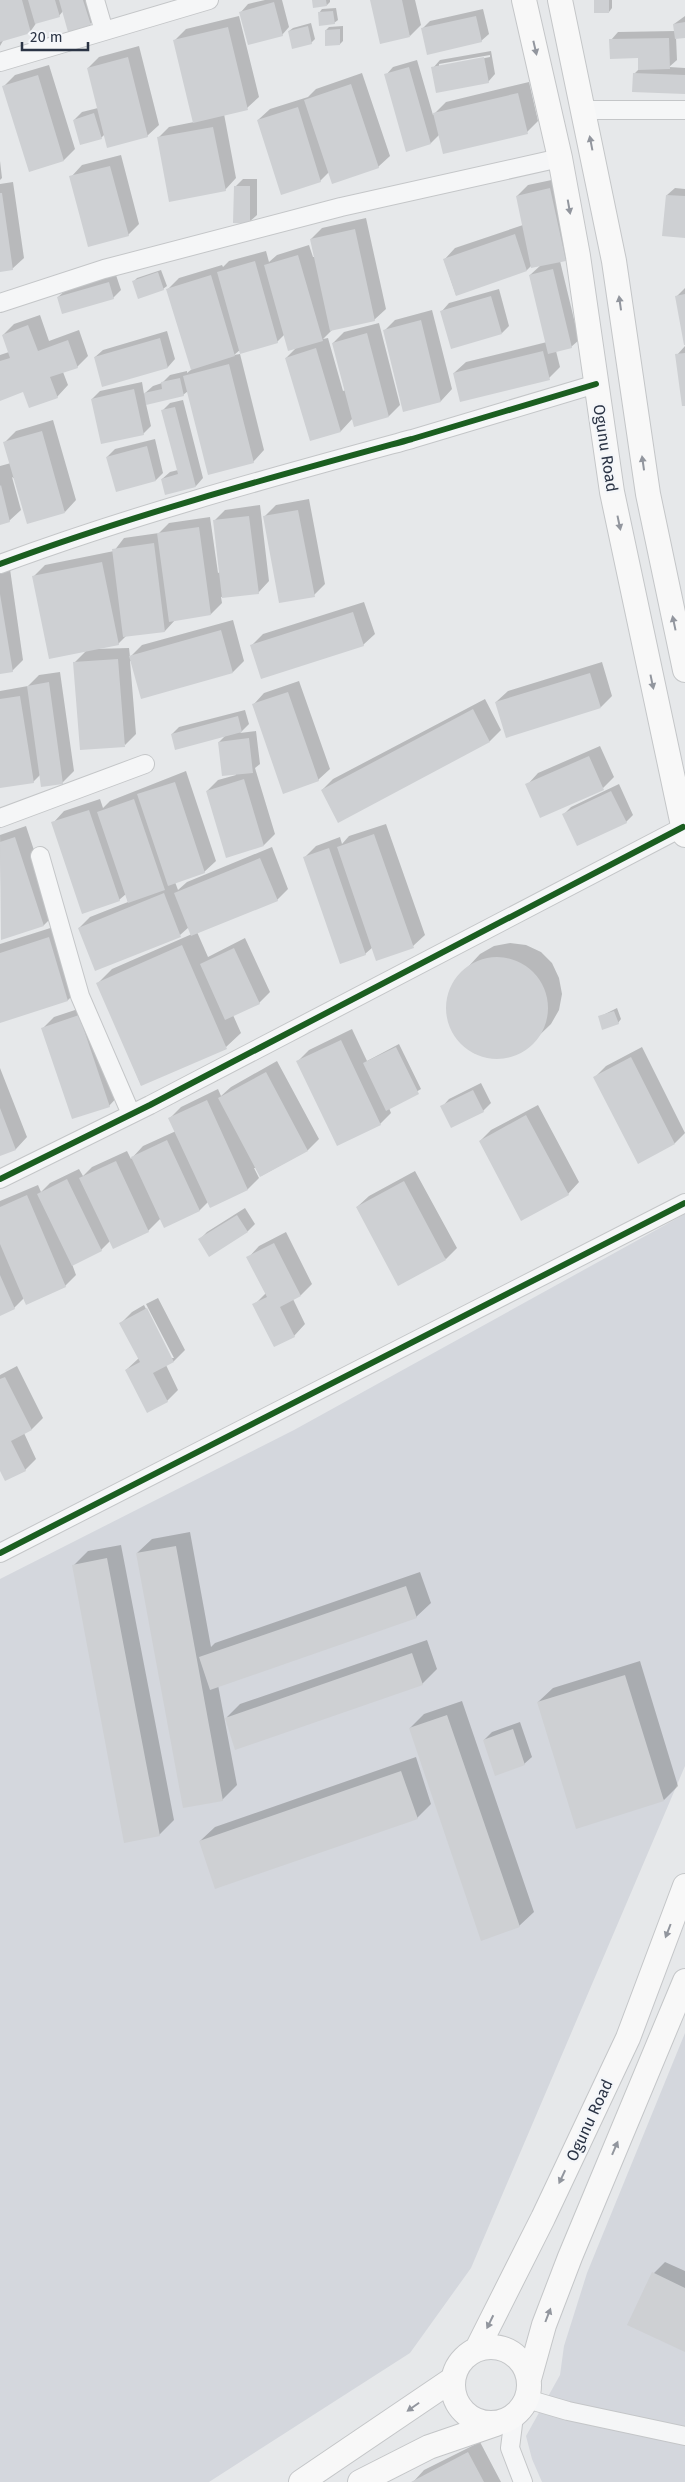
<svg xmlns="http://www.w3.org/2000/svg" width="685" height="2482" font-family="'Fira Sans',sans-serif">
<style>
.built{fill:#d4d7dd}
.shadow{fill:#0003;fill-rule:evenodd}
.building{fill:#ced0d3}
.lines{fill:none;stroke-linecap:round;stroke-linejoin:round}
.minor-casing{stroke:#c4c6c8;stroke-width:20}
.secondary-casing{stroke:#c4c6c8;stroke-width:26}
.minor{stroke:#f5f6f7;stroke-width:18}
.secondary{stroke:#f8f8f8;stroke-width:24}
.cycleway-casing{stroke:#f4f6f9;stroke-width:9}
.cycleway{stroke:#1b5e20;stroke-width:6}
.oneway{fill:#92969e}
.labels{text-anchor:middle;stroke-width:5;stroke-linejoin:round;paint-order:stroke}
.street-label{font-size:16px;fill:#2b3445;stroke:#f4f6f9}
</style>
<rect width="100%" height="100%" fill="#e6e8ea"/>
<path class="built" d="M685,1214V1766L471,2268L410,2353L209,2482H0V1579L294,1430Z
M685,2033V2482H542L532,2459L526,2436L560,2375L564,2346L587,2273Z"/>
<path class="shadow" d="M0,0H93L97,16L90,24L63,11L59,16L37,22L30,32L4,39L0,46Z
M265,0H282L289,27L282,35L241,12L248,4Z
M313,0H330V2L327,5Z
M371,0H415L421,25L410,36Z
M595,0H612V8L609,12Z
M336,8L338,20L334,23L319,13L322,9Z
M483,9L489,34L481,41L422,29L430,21Z
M239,16L259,97L247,108L224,114L236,178L225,190L158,138L169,127L194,122L175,40L186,29Z
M685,16V37H676L677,60L669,67L685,68V93L634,74L640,68L639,57L611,40L618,32L675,31L674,24Z
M311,23L315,39L311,43L289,31L293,28Z
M343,26V41L340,44L326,30L329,27Z
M139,46L159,125L147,136L105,134L101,138L74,120L82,112L98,108L88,68L99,57Z
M491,51L495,74L488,82L433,68L440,60ZM490,55V57L439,67V64Z
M417,60L433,115L446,102L529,82L538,121L527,132L439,135L431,143L407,150L386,75L393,67Z
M49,65L75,149L64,160L30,171L4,86L15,75Z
M362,73L390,156L378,167L329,172L320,181L258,120L270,109L308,97L316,89Z
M121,155L139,224L128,235L71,177L82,165Z
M0,161L2,178L0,180Z
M561,178L576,249L565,260L560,261L579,340L571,347L556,351L560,367L549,378L454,373L466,362L547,342L530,275L541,265H532L527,270L456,295L444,260L455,248L523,225L517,196L528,185Z
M243,179H257V215L249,222L235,187Z
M13,182L24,258L12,269L0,271V184Z
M675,188L685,189V237L667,195Z
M366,218L386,309L374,320L333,329L323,339L328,338L343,391L346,390L333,343L344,332L379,323L400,405L389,416L353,418L341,431L311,440L286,358L297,347L285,334L277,342L240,350L234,355L240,354L264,450L253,462L188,391L183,395L146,404L151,426L143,434L92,399L100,391L142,382L144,394L153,386L162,383L170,375L187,371V373L192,369L168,289L179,278L222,265L223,267L229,261L266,251L269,262L277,255L309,245L313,257H315L311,239L322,228Z
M161,270L167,286L163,289L134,281L137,278Z
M116,275L121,290L113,298L58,297L66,290Z
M685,288V341L676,297Z
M499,289L509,326L502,333L442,311L449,303Z
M432,310L452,389L441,401L404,410L384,331L395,320Z
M40,315L49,341L79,330L88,356L77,367L63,372L68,385L57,397L24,391L0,399V355L9,352L3,335L14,324Z
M167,331L175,359L168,367L103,385L95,357L103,350Z
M685,346V404L677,355Z
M183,400L203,478L196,486L162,479L170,472L178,470L162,411L170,403Z
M53,420L76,500L65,512L12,477L21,510L9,521L0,524V466L11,463L5,442L16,431Z
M155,439L163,473L156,480L117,491L107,457L115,449Z
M309,499L325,584L314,595L265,516L276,505Z
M260,505L269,581L258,593L221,597L222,603L211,614L176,619L165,631L127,635L118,644L93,649L129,648L130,657L142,645L233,620L244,661L233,672L130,661L136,734L125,745L74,663L86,651L34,576L45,565L114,551L124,538L159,533L169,523L210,517L218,573L220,572L214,521L225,510Z
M10,569L23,660L12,671L0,673V570Z
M364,602L375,634L363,645H252L263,634Z
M602,662L612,696L601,707L496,702L508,691Z
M60,672L74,771L62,783L40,775L33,782L0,787V691L28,686L39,675Z
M299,681L330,769L318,780L253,705L264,693Z
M485,699L501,730L490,741L338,821L322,790L333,779Z
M245,710L249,724L240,733L256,731L260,764L255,768L275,834L264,845L227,857L207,791L218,780L236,775L219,742L225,736L172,734L179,727Z
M600,746L614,777L603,788L527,785L538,773Z
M186,771L216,861L203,873L175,882L178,890L187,882L272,847L288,889L277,900L197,932L208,957L245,938L270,992L259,1003L233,1015L241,1033L226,1047L141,1085L98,983L112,969L192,934L189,927L180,935L79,928L90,917L128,902L126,894L119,900L53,823L64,811L100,799L103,808L110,801Z
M619,784L633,815L626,822L564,814L571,807Z
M386,824L425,935L413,946L373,947L365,954L305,857L316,846L340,837L342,844L349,836Z
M26,826L55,914L44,925L2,938L0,835Z
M63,924L82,986L68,1000L0,1022V944Z
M510,943L526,945L541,952L552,963L559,978L562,994L559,1010L551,1024L523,1051L508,1057L491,1058L474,1053L461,1043L452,1029L447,1013L448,997L454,982L480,954L494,946Z
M90,1005L120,1094L109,1106L43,1028L54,1017Z
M617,1008L621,1019L618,1023L599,1017Z
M352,1029L367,1061L399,1044L421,1089L389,1108L391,1113L380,1124L298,1061L309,1050Z
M642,1047L685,1133L675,1143L638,1162L595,1077L606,1066Z
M277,1061L319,1139L308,1150L261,1176L256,1168H254L259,1178L248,1189L210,1207L208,1202L200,1210L164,1226L161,1218L148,1231L110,1241L101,1250L72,1264L76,1275L65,1286L24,1298L14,1308L0,1315V1201L38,1185L41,1192L50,1183L79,1169L83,1176L92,1167L127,1151L131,1159L143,1146L176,1131L170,1118L181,1107L218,1089L221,1096L231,1087Z
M0,1068L27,1137L16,1149L0,1155Z
M481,1083L491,1103L483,1111L442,1107L449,1099Z
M538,1105L579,1182L568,1194L521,1219L480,1141L491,1130Z
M415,1171L457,1248L446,1259L357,1207L369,1196Z
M245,1208L255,1224L248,1231L209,1255L200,1239L207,1232Z
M286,1232L312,1284L301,1295L293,1299L305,1324L294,1336L254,1305L266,1293L248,1258L259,1246Z
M158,1298L185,1350L174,1361L166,1365L178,1390L167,1401L126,1370L139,1358L121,1323L132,1312L144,1305L171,1358H174L146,1304Z
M17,1366L43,1418L32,1429L24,1433L36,1459L25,1470L0,1469V1375Z
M190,1532L211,1647L215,1643L420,1572L431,1603L416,1617L218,1685L237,1785L222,1800L137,1553L152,1539Z
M121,1545L174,1820L159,1835L73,1566L88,1551Z
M427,1640L437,1669L422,1684L226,1718L240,1704Z
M640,1661L678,1786L664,1800L538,1702L553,1688Z
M462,1701L534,1912L519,1926L410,1728L424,1714Z
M520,1722L532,1757L524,1764L484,1740L492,1732Z
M416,1757L431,1804L417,1818L200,1841L215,1827Z
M665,2262L685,2271V2351L629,2324L654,2273Z
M480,2442L501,2482H413L424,2470Z"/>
<path class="building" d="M0,0H22L31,33L0,42Z
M28,0H55L60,17L35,24Z
M59,0H83L91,25L68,32Z
M312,0H326L327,6L313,8Z
M370,0H402L410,37L380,44Z
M594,0H609V13H594Z
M274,2L283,36L248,45L239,12Z
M333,11L335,24L319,26L318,12Z
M476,16L482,42L427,55L421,28Z
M685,22V38L675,39L673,24Z
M308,26L312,44L292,49L288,31Z
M228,27L248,110L193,123L173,40Z
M340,29V45L325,46V30Z
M669,38L670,69L638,70V58L610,59L609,39Z
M128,57L148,137L107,148L87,68Z
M484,57L489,83L436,93L431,67Z
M409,67L431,144L406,152L384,74Z
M633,73L685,75V94L632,92Z
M38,75L64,161L29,172L2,86Z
M351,84L379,168L332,184L304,100Z
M518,93L528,134L443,154L433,113Z
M298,107L321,182L281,195L257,120Z
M94,113L102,139L80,145L73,120Z
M213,127L226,191L169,202L157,137Z
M110,166L129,236L88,247L69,176Z
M234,186H250V224L233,223Z
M550,188L566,261L531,268L516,196Z
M0,193H2L13,270L0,272Z
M666,195L685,196V238L662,236Z
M355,229L375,321L330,331L310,239Z
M515,234L527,271L456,296L443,259Z
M298,255L323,341L288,351L264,265Z
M255,261L278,343L240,354L217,272Z
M553,269L572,348L548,354L529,275Z
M158,272L164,290L138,299L132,281Z
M211,275L235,356L191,370L166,289Z
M109,282L114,299L62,314L57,297Z
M685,294V345H684L675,296Z
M491,296L502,334L451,349L440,311Z
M421,320L441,402L403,412L383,330Z
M28,325L38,351L68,340L78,368L50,377L58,398L29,408L23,392L0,401V361L10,358L2,335Z
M367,333L389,417L354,427L332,343Z
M160,338L168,368L102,387L94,357Z
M316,348L341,432L310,441L285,358Z
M543,351L550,380L460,402L453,373Z
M685,353V406H682L675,354Z
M229,364L254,463L208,475L183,376Z
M180,378L184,396L146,405L144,393L162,389L161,382Z
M134,389L144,435L101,444L91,399Z
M175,407L196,487L165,495L161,479L178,474L161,410Z
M42,431L65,513L27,524L3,442Z
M147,446L156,481L116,492L106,457Z
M1,485L10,522L0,525V486Z
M298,510L315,597L279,603L263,516Z
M249,516L259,594L222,598L213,520Z
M199,527L211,615L169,622L157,533Z
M154,543L165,632L123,637L112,549Z
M102,562L119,645L49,659L32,576Z
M0,594L13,672L0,674Z
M353,612L364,646L261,679L250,645Z
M221,630L233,673L141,699L129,656Z
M118,659L125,747L80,750L73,662Z
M590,673L601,708L506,738L495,702Z
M49,682L63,784L41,787L27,686Z
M288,692L319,781L283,794L252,704Z
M20,696L34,783L0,788V699Z
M473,709L490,742L338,823L321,790Z
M238,716L242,732L175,750L171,734Z
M249,738L253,773L222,776L218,742Z
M589,756L604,790L540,818L525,784Z
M244,779L264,846L226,858L206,791Z
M175,782L205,873L168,886L137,794Z
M611,791L627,823L577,846L562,814Z
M134,799L165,890L128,903L97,812Z
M89,810L120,901L82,914L51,822Z
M374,834L414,948L376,961L337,847Z
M15,837L44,926L1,940L0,842Z
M329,848L366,955L340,964L303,857Z
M260,858L278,901L191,936L174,893Z
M164,893L181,937L95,971L78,928Z
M49,937L68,1001L0,1023V953Z
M182,945L227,1049L141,1086L96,983Z
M234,948L260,1004L225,1020L200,964Z
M446 1008a51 51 0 1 1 102 0a51 51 0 1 1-102 0Z
M614,1011L619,1024L602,1030L598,1016Z
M79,1015L110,1107L72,1119L41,1028Z
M341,1040L381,1125L337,1146L296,1061Z
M396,1047L419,1094L386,1111L363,1063Z
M631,1057L675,1144L638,1164L593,1077Z
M266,1072L308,1151L260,1177L218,1098Z
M473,1090L484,1112L451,1128L440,1106Z
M207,1100L248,1190L210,1208L168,1118Z
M0,1108L16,1150L0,1156Z
M526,1115L569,1195L521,1221L479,1141Z
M167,1140L200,1211L164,1228L131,1157Z
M116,1161L149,1232L113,1249L79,1178Z
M67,1179L102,1251L72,1266L37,1194Z
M404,1181L446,1260L398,1286L356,1207Z
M27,1195L66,1287L26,1305L0,1244V1207Z
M237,1215L248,1232L209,1257L198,1239Z
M274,1243L301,1296L280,1307L295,1337L274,1347L252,1304L267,1297L246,1257Z
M0,1275L15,1309L0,1316Z
M147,1308L174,1362L153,1373L168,1402L147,1413L125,1370L140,1362L119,1323Z
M5,1377L32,1430L11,1441L26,1471L5,1481L0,1471V1379Z
M176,1546L223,1801L183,1808L136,1553Z
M107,1558L160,1836L124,1843L72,1565Z
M406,1586L417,1618L210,1690L199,1657Z
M412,1653L423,1685L235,1750L225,1718Z
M625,1675L664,1801L576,1829L537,1702Z
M447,1715L520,1927L481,1941L409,1728Z
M513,1729L525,1765L495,1776L483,1740Z
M401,1771L418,1819L215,1889L199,1841Z
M652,2272L685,2288V2352L627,2325Z
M468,2452L484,2482H411Z"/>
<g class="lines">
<g class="minor-casing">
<path id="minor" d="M95,0L104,31
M0,62L209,0
M584,110H685
M0,303L104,269L341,207L560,158
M0,564C135,514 273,477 412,439C473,421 535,402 596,384
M0,818L145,764
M40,856L80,996L131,1114
M0,1179L150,1105L683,827
M0,1553L685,1203
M527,2399L568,2411L685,2436
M514,2416L510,2448L523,2482"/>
</g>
<g class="secondary-casing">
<path id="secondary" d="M524,0L560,158L578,256L612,492L685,835
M560,0L614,261L648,494L685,670
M453 2385a38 38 0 1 1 76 0a38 38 0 1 1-76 0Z
M477,2349L543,2218L628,2038L685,1886
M529,2379L544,2325L570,2257L685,1981
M301,2482L453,2379
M360,2482L429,2447L496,2424"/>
</g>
<use href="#minor" class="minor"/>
<use href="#secondary" class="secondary"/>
<g class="cycleway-casing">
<path id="cycleway" d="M0,564C135,514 273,477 412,439C473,421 535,402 596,384
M0,1179L150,1105L683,827
M0,1553L685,1203"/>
</g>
<use href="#cycleway" class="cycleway"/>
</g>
<defs><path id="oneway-solid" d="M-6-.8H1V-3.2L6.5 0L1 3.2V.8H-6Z" transform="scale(1.25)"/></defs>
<g class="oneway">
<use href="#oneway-solid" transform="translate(535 48) rotate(77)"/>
<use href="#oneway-solid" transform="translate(591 143) rotate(-101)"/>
<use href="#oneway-solid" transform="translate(569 207) rotate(80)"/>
<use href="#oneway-solid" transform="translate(620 303) rotate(-98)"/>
<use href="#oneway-solid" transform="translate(643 463) rotate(-98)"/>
<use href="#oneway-solid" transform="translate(619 523) rotate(78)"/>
<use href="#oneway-solid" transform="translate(674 623) rotate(-102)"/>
<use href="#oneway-solid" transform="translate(652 682) rotate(78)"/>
<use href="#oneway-solid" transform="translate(668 1931) rotate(111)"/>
<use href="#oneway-solid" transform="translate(615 2148) rotate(-67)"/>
<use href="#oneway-solid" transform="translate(562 2177) rotate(115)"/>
<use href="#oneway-solid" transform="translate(548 2315) rotate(-69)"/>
<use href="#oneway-solid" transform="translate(490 2322) rotate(116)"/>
<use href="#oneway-solid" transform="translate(413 2407) rotate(145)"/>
</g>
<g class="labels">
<g class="street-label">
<text transform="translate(606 448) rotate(81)" y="6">Ogunu Road</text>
<text transform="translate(589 2120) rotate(-65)" y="6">Ogunu Road</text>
</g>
</g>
<path d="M22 42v8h66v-8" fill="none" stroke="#2b3445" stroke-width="2.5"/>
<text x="30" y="42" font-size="15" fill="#2b3445" stroke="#f4f6f9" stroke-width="4" paint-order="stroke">20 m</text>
</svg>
